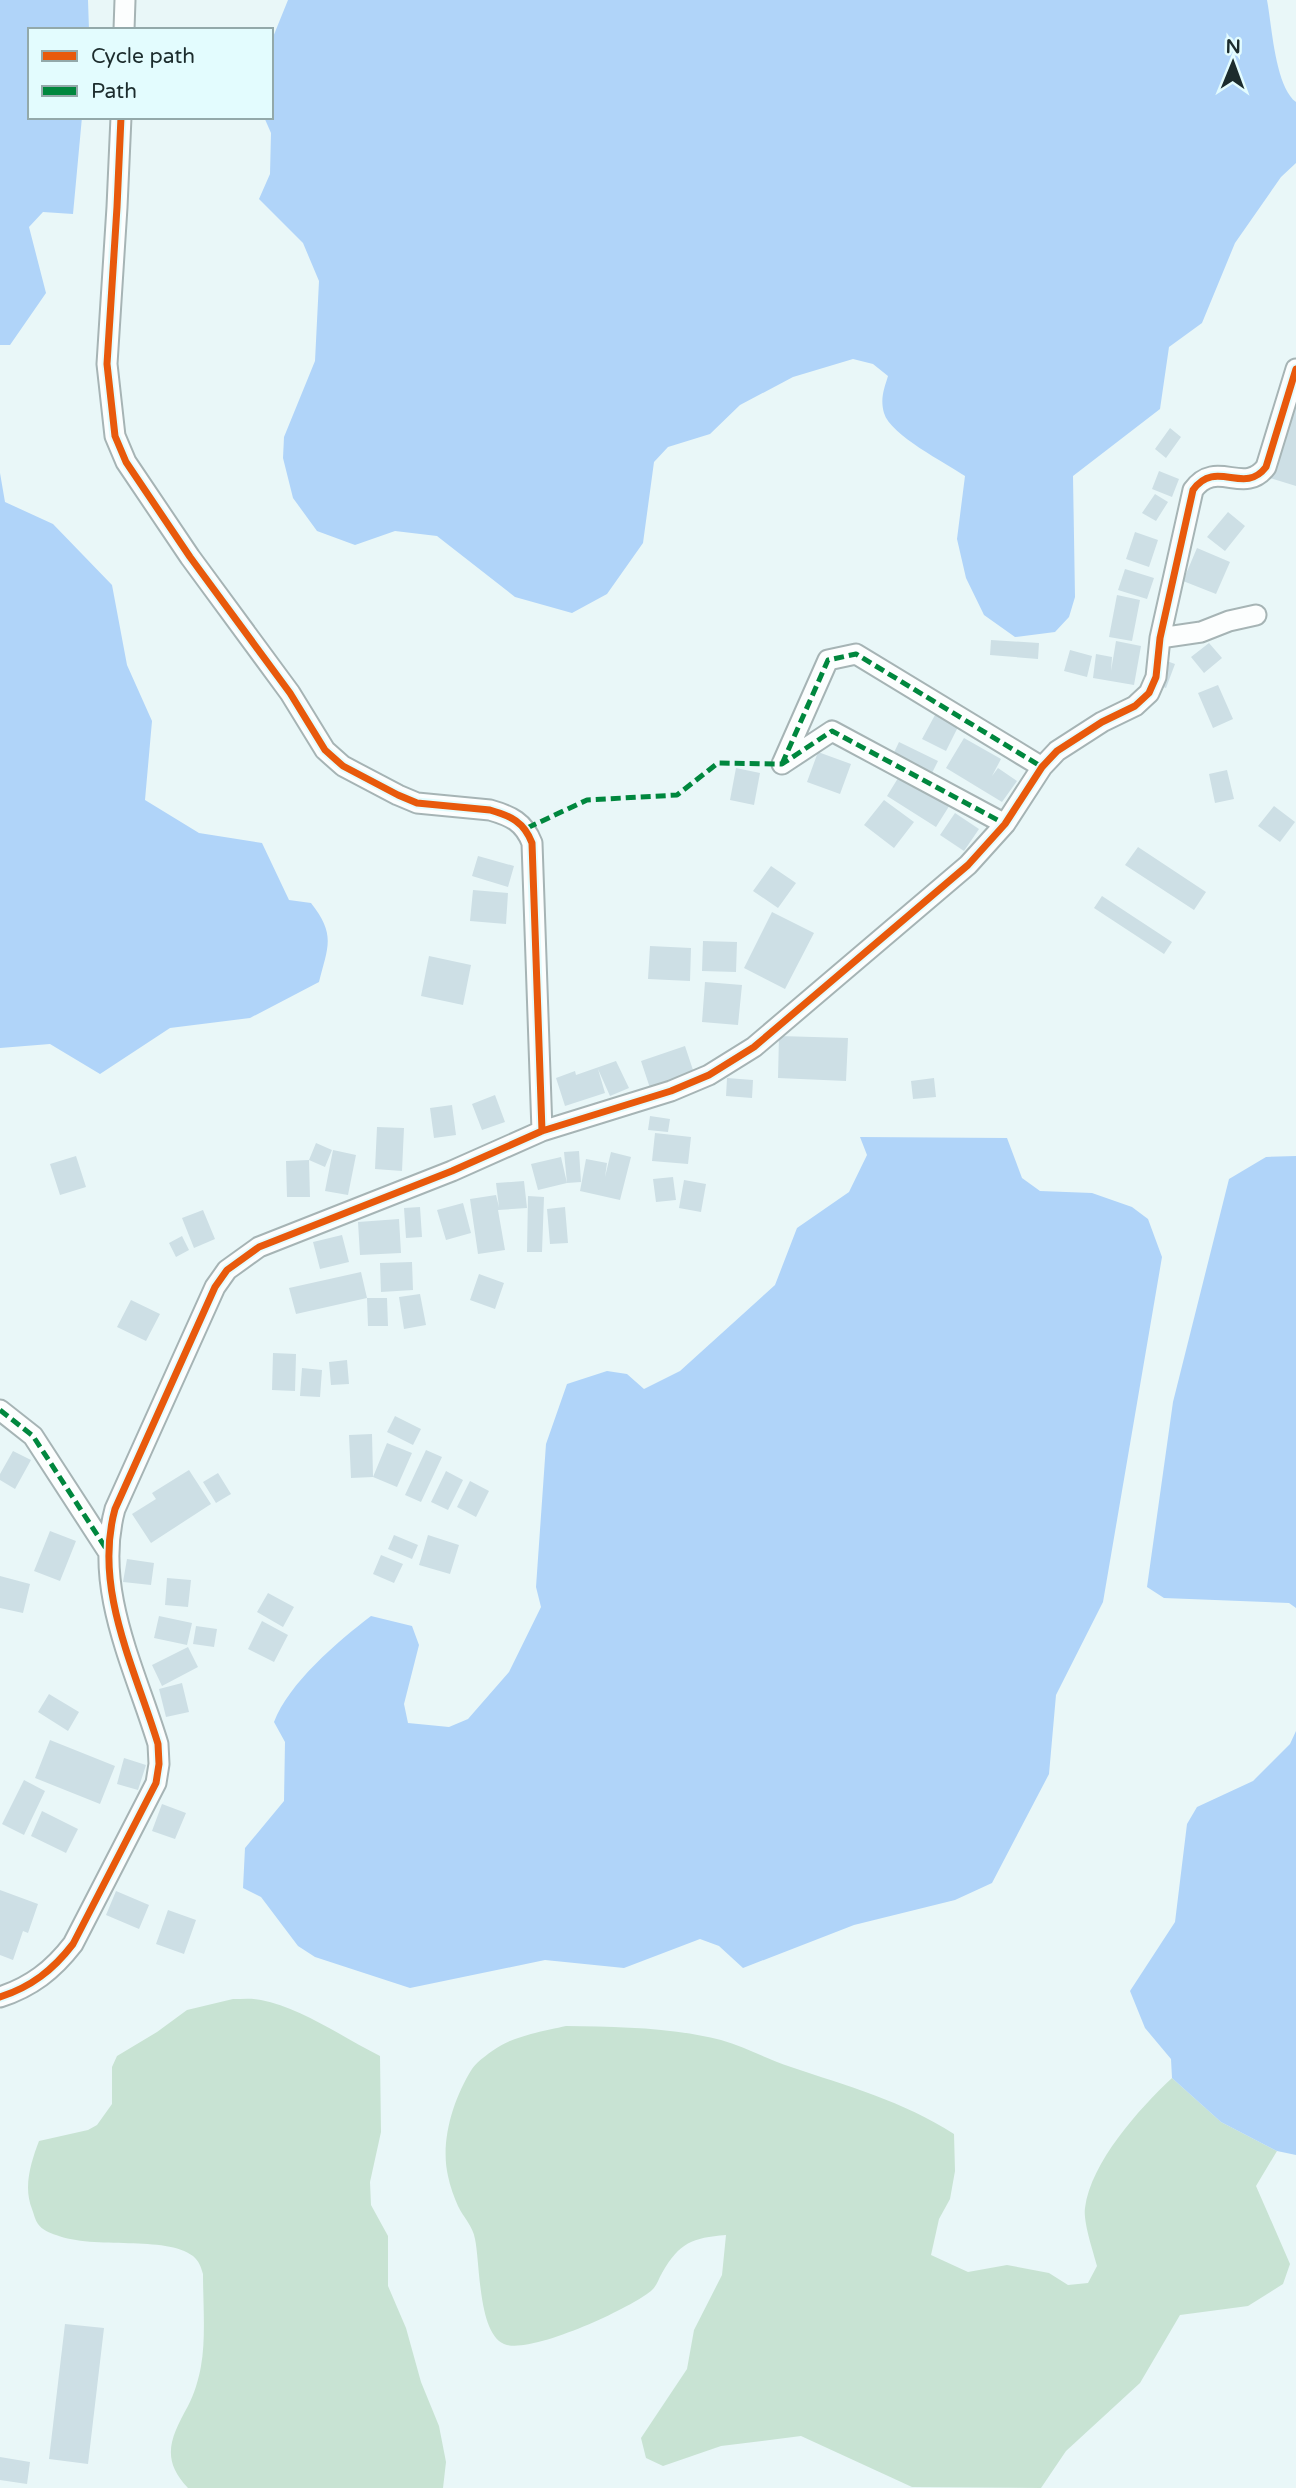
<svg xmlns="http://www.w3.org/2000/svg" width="1296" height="2488" font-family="'Varela Round',sans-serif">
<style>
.green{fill:#c8e3d3}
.water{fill:#b0d4f9}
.building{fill:#cddfe5}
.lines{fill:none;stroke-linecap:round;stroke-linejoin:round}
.street-casing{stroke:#a6b4b5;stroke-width:23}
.street{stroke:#fcfefe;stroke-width:19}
.quiet{stroke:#00873e;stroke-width:5;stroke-dasharray:10 5;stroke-linecap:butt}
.cycleway-casing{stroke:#e3fcfe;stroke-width:11}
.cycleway{stroke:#e8590c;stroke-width:7}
</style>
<rect width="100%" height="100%" fill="#e9f7f8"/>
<path class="green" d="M233,1999C242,1999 252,1998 261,2000C300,2007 344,2038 380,2056L381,2132L370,2182L371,2205L388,2236V2286L406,2328L421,2382L439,2426L446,2462L443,2488H188C160,2459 171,2437 188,2406C194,2395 199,2378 201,2366C206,2339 203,2302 203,2274C201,2267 199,2261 193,2256C166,2235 94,2250 56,2235C50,2233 42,2230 38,2224C35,2220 34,2214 32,2209C23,2187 31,2162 39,2141L88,2130L97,2125L112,2104V2067L117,2056L157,2032L187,2010Z
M566,2026C618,2027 670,2027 721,2040C745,2047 767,2059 791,2067C847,2086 903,2101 954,2134L955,2171L950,2199L939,2219L931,2255L968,2272L1007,2265L1049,2273L1068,2285L1088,2283L1097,2266C1093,2251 1083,2222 1085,2208C1091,2162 1139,2109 1172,2078L1221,2122L1277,2151L1256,2186L1290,2264L1283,2284L1248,2306L1180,2315L1140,2383L1066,2451L1041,2488L912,2487L801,2436L721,2446L663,2466L646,2458L641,2438L687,2369L694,2330L722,2275L726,2235C692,2238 680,2242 662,2273C658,2280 657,2286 651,2291C629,2309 530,2355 504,2344C478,2333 480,2262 475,2239C473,2226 463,2217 458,2206C454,2197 450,2186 448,2176C440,2142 453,2099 472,2069C477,2061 492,2051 500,2046C516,2036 548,2030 566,2026Z"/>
<path class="water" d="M0,0H88L89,30H30V117H82L73,214L43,212L29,227L46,293L10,345H0Z
M288,0H1267C1272,26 1275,86 1296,102V163L1281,177L1235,243L1202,323L1169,347L1160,409L1073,476L1075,597L1069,617L1055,632L1015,637L984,615L966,578L957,539L965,476C946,463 890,435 884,413C880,399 884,389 888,376L873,364L853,359L793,377L740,405L710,434L668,447L654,462L643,543L607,594L572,613L515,597L437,536L395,531L355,545L317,531L293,498L283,458L284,437L315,361L319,281L303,243L259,199L270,174L271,133L264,117H271V42Z
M0,473L5,502L53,524L112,585L127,665L152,721L145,800L199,833L262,843L289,900L311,903C336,935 328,946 319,982L250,1018L170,1028L100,1074L50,1044L0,1048Z
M860,1137L1007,1138L1022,1178L1040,1191L1092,1193L1132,1207L1148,1219L1162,1257L1103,1602L1056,1695L1049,1774L992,1883L955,1900L854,1925L743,1968L719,1946L700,1939L624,1968L545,1960L410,1988L315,1957L298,1946L261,1897L243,1888L245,1848L284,1801L285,1742L274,1722C289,1683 337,1642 371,1616L412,1626L419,1645L404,1704L408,1723L449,1727L468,1719L509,1672L541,1607L536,1587L546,1444L567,1384L607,1371L627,1374L644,1389L680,1371L775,1285L797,1228L849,1192L867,1155Z
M1296,1156V1608L1289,1603L1164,1598L1147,1587L1173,1402L1229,1179L1266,1157Z
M1296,1731V2155L1277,2151L1221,2122L1172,2078L1171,2059L1145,2028L1130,1991L1175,1922L1187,1824L1197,1807L1253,1781L1290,1744Z"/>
<path class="building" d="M1293,405L1296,406V486L1270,478Z
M1170,428L1181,437L1166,458L1155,449Z
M1159,471L1179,479L1172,497L1152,489Z
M1155,494L1168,502L1156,521L1142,513Z
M1228,512L1245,526L1225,551L1207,537Z
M1135,532L1158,540L1149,567L1126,559Z
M1197,548L1230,562L1216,594L1183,581Z
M1125,569L1154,578L1147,599L1118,590Z
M1117,595L1140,600L1132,641L1109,637Z
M991,640L1039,643L1038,659L990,655Z
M1116,641L1141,646L1134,685L1093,678L1096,654L1112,657L1111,671Z
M1209,643L1222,658L1204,673L1191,657Z
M1070,650L1092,656L1087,677L1064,671Z
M1164,660L1175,664L1166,688L1155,684Z
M1218,685L1233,719L1213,728L1198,693Z
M935,715L958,727L946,751L922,739Z
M964,738L1001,759L992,776L998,768L1017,781L1002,802L946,768Z
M899,742L938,761L929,779L890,761Z
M818,752L851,764L840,794L807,782Z
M736,768L760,773L754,805L730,800Z
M903,770L953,800L936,827L887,796Z
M1227,770L1234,799L1215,803L1209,774Z
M884,800L914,822L894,848L864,825Z
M1274,806L1295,822L1280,842L1258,826Z
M955,813L979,829L964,851L940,835Z
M1138,847L1206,892L1194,910L1125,865Z
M478,856L514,866L508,887L472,876Z
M771,866L796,883L778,908L753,891Z
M473,890L508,893L506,924L470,921Z
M1102,896L1172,942L1164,954L1094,908Z
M772,912L814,933L785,989L744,968Z
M703,941L737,942L736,972L702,971Z
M650,946L691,948L690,981L648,979Z
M429,956L471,965L463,1005L421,996Z
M705,982L742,985L738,1025L702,1022Z
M779,1036L848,1038L846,1081L778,1078Z
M685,1046L694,1073L650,1088L641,1061Z
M616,1061L629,1088L610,1096L598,1069L605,1093L565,1106L556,1078L575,1071L576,1075Z
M727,1078L753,1080L752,1098L726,1096Z
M934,1078L936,1097L913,1099L911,1081Z
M495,1095L505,1122L482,1130L472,1104Z
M452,1105L456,1135L434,1138L430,1108Z
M650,1116L670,1119L668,1132L648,1130Z
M377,1127L404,1128L402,1171L375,1169Z
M655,1133L691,1137L688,1164L652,1161Z
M316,1143L332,1150L325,1167L309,1160Z
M333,1150L356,1155L348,1195L325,1191Z
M579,1151L581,1182L567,1183L564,1152Z
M611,1152L631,1157L620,1200L580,1191L586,1159L607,1163L605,1177Z
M76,1156L86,1187L60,1195L50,1164Z
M561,1157L567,1183L538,1190L531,1164Z
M309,1160L310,1197H287L286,1161Z
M673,1177L676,1200L656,1202L653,1179Z
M684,1180L706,1184L701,1212L679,1208Z
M524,1181L527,1208L498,1210L505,1250L478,1254L470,1199L496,1195L499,1207L496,1183Z
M528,1196L544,1197L542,1252H527Z
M463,1203L471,1233L446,1240L437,1210Z
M420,1207L422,1237L406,1238L404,1208Z
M565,1207L568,1243L550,1244L547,1209Z
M203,1210L215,1239L194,1248L182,1218Z
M399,1219L401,1253L360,1255L358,1222Z
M342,1235L349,1262L320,1269L313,1242Z
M182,1236L189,1250L176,1257L169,1243Z
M412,1262L413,1290L381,1292L380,1263Z
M361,1272L367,1298L296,1314L289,1288Z
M479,1274L504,1283L495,1309L470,1300Z
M420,1294L426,1325L404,1329L399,1297Z
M367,1298H387L388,1326H368Z
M131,1300L160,1314L146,1341L117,1327Z
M273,1353L296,1354L295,1391L272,1390Z
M347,1360L349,1384L331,1385L329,1362Z
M302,1368L322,1370L320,1397L300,1396Z
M395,1416L421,1429L413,1445L387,1432Z
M372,1434L373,1477L351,1478L349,1435Z
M387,1443L412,1453L397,1487L373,1477Z
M426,1450L442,1457L421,1502L405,1495Z
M13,1451L31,1460L15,1489L0,1480V1474Z
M189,1470L211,1504L151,1543L132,1514L156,1499L152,1493Z
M446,1471L463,1480L448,1510L431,1502Z
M218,1473L231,1494L216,1503L203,1482Z
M470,1481L489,1491L476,1517L457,1507Z
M50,1531L76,1541L60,1581L34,1571Z
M394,1535L418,1545L412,1559L388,1549Z
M428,1535L459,1545L450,1574L419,1565Z
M381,1555L403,1564L394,1583L373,1574Z
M127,1559L154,1563L151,1585L123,1582Z
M0,1576L30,1584L23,1613L0,1608Z
M167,1578L191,1580L188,1607L165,1605Z
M268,1593L294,1607L283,1627L257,1612Z
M159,1616L192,1623L187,1645L154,1638Z
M262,1621L288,1635L274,1662L248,1649Z
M196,1626L217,1629L214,1647L193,1644Z
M188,1647L198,1667L162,1686L152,1665Z
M182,1683L189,1712L166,1717L159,1689Z
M49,1694L79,1712L68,1731L38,1712Z
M50,1740L115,1766L100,1804L35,1778Z
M124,1758L146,1765L138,1790L117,1784Z
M24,1780L45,1791L24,1835L2,1824Z
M162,1804L186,1813L175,1839L152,1831Z
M42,1811L78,1829L66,1853L31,1836Z
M0,1890L38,1904L28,1933L23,1931L13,1960L0,1955Z
M116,1891L149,1905L139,1929L106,1915Z
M168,1910L196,1920L184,1954L156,1944Z
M65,2324L104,2328L88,2464L49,2459Z
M0,2457L30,2462L27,2484L0,2480Z"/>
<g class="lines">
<g class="street-casing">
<path id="street" d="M124,30L125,0
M121,117L117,207L107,364L115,436L126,462L190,557L290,693L325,750L343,766L398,795L417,803L490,810C511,816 524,822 532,843L542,1131
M1160,638L1201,632L1229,621L1256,615
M782,764L828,660L856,654L1042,767
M782,764L832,731L1005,824
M0,1410L33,1436L107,1550
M0,1997C31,1987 53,1970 73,1944L156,1783L159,1764L158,1744C135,1668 93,1589 115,1509L215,1287L227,1270L259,1247L452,1171L542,1131L671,1091L709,1075L754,1047L968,865L1005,824L1042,767L1057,751L1102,722L1135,706L1149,693L1156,677L1160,638L1193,490C1216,458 1244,496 1266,467L1296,369"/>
</g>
<use href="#street" class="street"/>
<path class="quiet" d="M782,764L828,660L856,654L1042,767
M527,828L587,800L677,795L718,763L782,764L832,731L1005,824
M0,1410L33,1436L107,1550"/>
<g class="cycleway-casing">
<path id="cycleway" d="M121,117L117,207L107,364L115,436L126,462L190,557L290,693L325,750L343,766L398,795L417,803L490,810C511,816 524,822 532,843L542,1131
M0,1997C31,1987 53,1970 73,1944L156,1783L159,1764L158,1744C135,1668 93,1589 115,1509L215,1287L227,1270L259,1247L452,1171L542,1131L671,1091L709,1075L754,1047L968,865L1005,824L1042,767L1057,751L1102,722L1135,706L1149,693L1156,677L1160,638L1193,490C1216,458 1244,496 1266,467L1296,369"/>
</g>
<use href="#cycleway" class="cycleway"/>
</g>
<rect x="28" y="28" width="245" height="91" fill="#e3fcfe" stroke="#93a9aa" stroke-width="2"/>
<rect x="42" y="51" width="35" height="10" fill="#e8590c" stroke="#93a9aa" stroke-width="2"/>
<text x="91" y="63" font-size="21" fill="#1c2c2d">Cycle path</text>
<rect x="42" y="86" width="35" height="10" fill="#00873e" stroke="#93a9aa" stroke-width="2"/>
<text x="91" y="98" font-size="21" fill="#1c2c2d">Path</text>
<g transform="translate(1233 63) rotate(1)" stroke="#e3fcfe" stroke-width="5" paint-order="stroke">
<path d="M0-5L12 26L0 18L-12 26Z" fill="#1c2c2d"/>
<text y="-10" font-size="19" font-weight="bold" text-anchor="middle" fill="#1c2c2d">N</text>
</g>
</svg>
